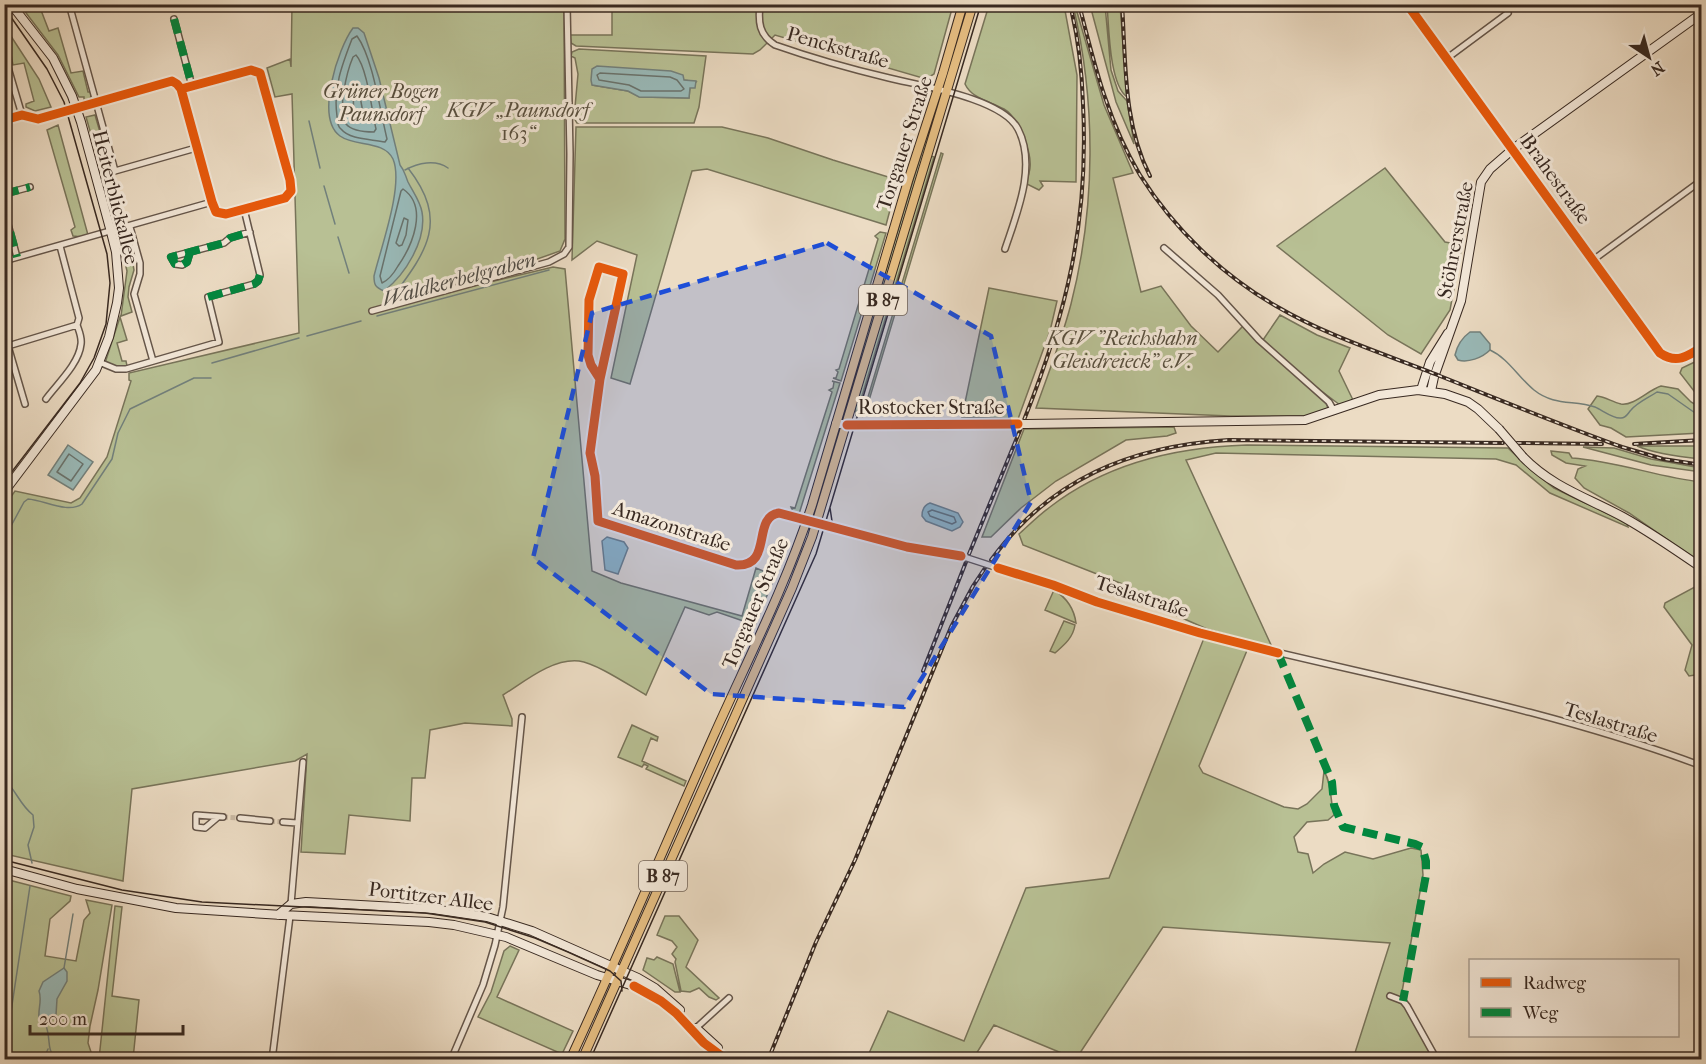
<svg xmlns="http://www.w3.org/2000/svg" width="1706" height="1064" font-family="'IM FELL French Canon',serif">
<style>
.green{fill:#b8c094;stroke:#78745a;stroke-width:1.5;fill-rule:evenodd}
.water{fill:#99bab9;stroke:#72807c;stroke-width:1.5}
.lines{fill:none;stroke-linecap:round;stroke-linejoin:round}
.shore{stroke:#68726d;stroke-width:1.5}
.stream{stroke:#72807c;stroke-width:1.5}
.street-tunnel{stroke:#c8b8a3;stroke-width:5;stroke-dasharray:5 2.5;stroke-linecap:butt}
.street-casing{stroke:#65564a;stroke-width:8}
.secondary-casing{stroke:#382921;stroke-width:10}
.primary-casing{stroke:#382921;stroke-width:10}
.street{stroke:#f3e8d9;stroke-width:5}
.secondary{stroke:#f3e8d9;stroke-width:8}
.primary{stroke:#e6be82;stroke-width:8}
.tram{stroke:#382921;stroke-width:1.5}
.rail-casing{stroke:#382921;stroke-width:4}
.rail{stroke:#f3e8d9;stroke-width:1.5;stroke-dasharray:4.5;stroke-linecap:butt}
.street-bridge-casing{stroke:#65564a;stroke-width:8;stroke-linecap:butt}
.secondary-bridge-casing{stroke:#382921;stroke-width:10;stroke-linecap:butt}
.street-bridge{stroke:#f3e8d9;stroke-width:5}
.secondary-bridge{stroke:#f3e8d9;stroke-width:8}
.quiet{stroke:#00873e;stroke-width:8;stroke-dasharray:15 8;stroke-linecap:butt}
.cycleway-casing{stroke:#f3e8d9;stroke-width:13}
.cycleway{stroke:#e8590c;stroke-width:9}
.marked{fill:#1d4ed8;fill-opacity:0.2;stroke:#1d4ed8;stroke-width:4.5;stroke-dasharray:12 8;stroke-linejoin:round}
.labels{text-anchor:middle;stroke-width:6;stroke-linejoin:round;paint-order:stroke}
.shield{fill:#f3e8d9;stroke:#706258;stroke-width:1.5}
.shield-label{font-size:18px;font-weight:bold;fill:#382921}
.street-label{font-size:20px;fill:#382921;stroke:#f3e8d9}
.park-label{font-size:20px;font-style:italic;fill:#584f3e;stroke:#f3e8d9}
.water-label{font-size:21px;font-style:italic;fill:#504d47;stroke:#f3e8d9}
</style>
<rect width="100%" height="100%" fill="#ecdcc4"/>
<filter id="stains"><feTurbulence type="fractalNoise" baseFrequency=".00333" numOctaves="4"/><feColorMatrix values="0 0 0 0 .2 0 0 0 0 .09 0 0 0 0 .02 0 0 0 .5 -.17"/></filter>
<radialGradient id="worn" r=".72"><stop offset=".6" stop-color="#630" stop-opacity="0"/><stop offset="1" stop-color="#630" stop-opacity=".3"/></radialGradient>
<path class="green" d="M20,5H39L49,31L58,28L71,73L83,71L88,92H92L90,99L84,102V97H79L58,55Z
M292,5H564L565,239L560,251L435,295L553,267L565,269L592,571L621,583L742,616L756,568L775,576L755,625L717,612L709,615L685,607L646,695C630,686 596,663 579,661C552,658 524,682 503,695L512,719V726L465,723L430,730L425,778H412L410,821L349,815L345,854L301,852L307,754L295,761L132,789L123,881L5,854V505L15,491L71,503L80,498L107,457L131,381L129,380V373L299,333L292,94L275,97L267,68L290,59L291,67Z
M612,5H953L934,74L926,79L775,35L760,50L753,54L576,46L571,43L570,35H612Z
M989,5H1064L1077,75L1076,182L1040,181L1043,186L1039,190L1027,184C1027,178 1030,171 1030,168C1032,152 1018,117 1004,109C990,101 972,99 965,84Z
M1073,5H1075L1104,105L1133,173L1113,178L1141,292L1161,286L1191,326L1218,352L1244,325L1251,334L1326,403L1328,408L1327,410L1306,416H1230L1036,408C1048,374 1062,339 1071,304C1096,206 1096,102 1073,5Z
M1090,5H1105L1111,70L1118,91L1127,101L1134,144L1116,102Z
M1107,5H1120L1127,97C1109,84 1109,26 1107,5Z
M5,27L39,79L51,107L35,111L26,107V104L34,101L24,63L13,65L11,55H8L5,44Z
M579,49L706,56L699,107L694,123H577L574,118L578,74L575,58L571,56L572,52ZM684,80L696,82L690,87L689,98L640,97L628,91L592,85Z
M936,105L937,106L917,182L846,416L863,345Z
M95,115L114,180L113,181H107L104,179L86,117Z
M58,125L88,235L83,237L73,236L71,230L75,227L47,130Z
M576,127H722L768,138L833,160L898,180L886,225L707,169L692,171L630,384L611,378L637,255L597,241L572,260Z
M941,153L943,154L867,407L862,417Z
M931,156L934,157L856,416L855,406Z
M1385,168L1445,242L1462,245L1450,310L1421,354L1388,335L1277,246Z
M880,232L886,233L841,381L833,378H836L838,372L836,370L839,369L878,239L875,236Z
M125,237L128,238L134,270L129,287L128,297L132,312L121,316L127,271L120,242Z
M989,288L1057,301L1050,331L1018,419L962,417Z
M1280,315L1317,335L1350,348L1339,371L1353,400L1340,405L1312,384L1263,340Z
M120,317L127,340L117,343L122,361H126L127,366L117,368L105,363Z
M1701,359V400L1680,373L1682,368Z
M832,381L840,383L799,514L793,512L791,507L795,508L832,392L829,390L833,388L834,382Z
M1661,386L1678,389L1691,402L1701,408V433L1626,437L1611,428L1600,425L1588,409L1597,396C1606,397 1612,402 1621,404C1634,406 1648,390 1661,386Z
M1174,427L1176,433L1167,436L1126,440L1056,481L1021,508L991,537H982L1024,429Z
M1247,445L1508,448L1531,470L1554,488L1627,523L1628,527L1550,493L1516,465L1496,459L1216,453L1186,460L1272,647L1207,629L1155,606L1130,587L1023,545L1019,534C1029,525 1039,515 1050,507C1107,463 1177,447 1247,445Z
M1637,446H1701V459C1681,457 1655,454 1637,446Z
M1583,447L1614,448L1651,459L1701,468V472L1651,465Z
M1551,451L1569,453L1572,458C1616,461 1658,477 1701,482V563L1629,513L1584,488L1575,478L1578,469L1585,466L1566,463L1552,455Z
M1700,581L1701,674L1689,676L1685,670L1692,645L1664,607L1665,603L1695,587Z
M1054,590C1067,598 1074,608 1076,623L1045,610Z
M1064,621L1075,625C1073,638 1064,645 1055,653L1050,651Z
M1204,638L1248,648L1199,766L1203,773L1284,807L1298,809L1307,804L1322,789L1324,771C1332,784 1330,800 1334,815L1328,820L1307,822L1294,837L1298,852L1308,854L1313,873L1324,864L1345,852L1373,859L1411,848L1421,850L1423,875L1400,1003L1406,1008L1434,1059H1353L1390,943L1163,927L1076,1059L994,1025L973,1059L866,1060L888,1011L964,1041L1026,888L1109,878Z
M632,725L658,737L657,741L651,738L642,761L686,781L684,786L646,769L648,766L644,764L642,767L618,757Z
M5,879L71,896L70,901L50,919L45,956L76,961L84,920L90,913L86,900L112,905L98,990L90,1026L88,1043L92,1055L91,1059H4Z
M115,906L122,907L112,996L139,1000L133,1059H99Z
M665,916H679L698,940L686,967L719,998L716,1000L709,997L699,988L690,992L681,991L675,962L676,959L672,954L677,947L672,941L657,935Z
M510,946L519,950L497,997L573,1031L562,1054L478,1017L491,992L504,951Z
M657,957L673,964L680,992H675L643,970L647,958L654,960Z"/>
<path class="water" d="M353,28H358L364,33L379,78L400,165C405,171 405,175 408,182C413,192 420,201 422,212C427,240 405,275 384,291C375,287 374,285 374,276C381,247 404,185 393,159C384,140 355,147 340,136C315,118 338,48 353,28Z
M597,66L671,71L683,75L684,80L696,81L695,88H690L689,98L639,97L628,91L592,85L591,80L592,69Z
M1470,332H1480L1490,344V350C1482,358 1468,363 1458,360L1455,355C1457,346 1463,337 1470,332Z
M68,445L93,462L73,490L48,475Z
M930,503L958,513L963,522L960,527L952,531L926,521L922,516C922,509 924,505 930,503Z
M607,537L624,542L628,548L618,574L605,570L602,541Z
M64,968L67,972V981L57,999L56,1015L46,1026L40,1023C36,1012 43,1002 39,991L43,982Z"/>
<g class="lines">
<path class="shore" d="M357,36C373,58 380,111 387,139L385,142C371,139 350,140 341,129C337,126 337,120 337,116C333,88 342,65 352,39Z
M356,55C367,67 372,111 376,129L374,132C366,132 352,131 346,124C337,111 347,71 353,57Z
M600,73L670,77L677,80L684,89L681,91H641L629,85L599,80L597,75Z
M356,89L359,91L364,118L362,121L354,117L353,92Z
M403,189C429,207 412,246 398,266C394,273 389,280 382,283L380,276L401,191Z
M404,218L408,220L406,235L402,245L399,246L396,243Z
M69,454L83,464L71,481L57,472Z
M932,510L954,517L956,522L952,524L930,516L928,512Z"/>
<path class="stream" d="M309,121L320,168
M405,170C418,163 435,159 448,168
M324,186L335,224
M338,237L349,273
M391,299C426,252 450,222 408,168
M377,316L549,270
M307,336L361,321
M1490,350C1508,358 1519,378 1534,390C1554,406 1573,400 1595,407C1602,410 1612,418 1620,418C1626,419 1628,413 1631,410C1638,402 1648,398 1657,392L1668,394L1698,415H1702
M212,363L299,338
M4,539L24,502L28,499C44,500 68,514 82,504L112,459L118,433L130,409L194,378H211
M4,779C16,790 20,805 33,815L34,827L28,845L32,863
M64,968L73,914
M46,1026C51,1038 46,1049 56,1060
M4,1058L30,886
M43,1060L48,1049"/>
<path class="street-tunnel" d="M223,817L240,818
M270,821L283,822"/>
<g class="street-casing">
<path id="street" d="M69,4L115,171L196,148
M239,4H245
M760,4C758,22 759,35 775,45C812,58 851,69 889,78C921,86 1002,98 1018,129C1037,166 1017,213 1005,249
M174,19L192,86
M4,54L22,115
M1446,59L1508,13
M4,120L22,115L38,119L172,81L177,84L181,89L251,70L260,73L290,180L291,191L285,198L226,214L216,212L212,202L181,89
M4,194L30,187
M4,210L17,257
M130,227L140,263V274L134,294L153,361
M1164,248L1218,295L1259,340L1329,402L1334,411
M190,252L187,262L182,265L175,264L171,257L224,243L230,238L250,232
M1593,260L1702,180
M4,261L212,202
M372,311L549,262L564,254L569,247L570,154L567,4
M99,362L116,369H126L219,342L208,297L254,284L258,281L260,275L244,209
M600,379L591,365L588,355L589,300L599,267L623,274L600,379L590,453L595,476L598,521L736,565C774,567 751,517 779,513L907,547L961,556
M46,399C57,384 79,364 81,344C82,337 79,331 77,325
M25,404L8,346L77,325L79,318L60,246
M998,568C1070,589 1140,619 1214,637C1377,678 1544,707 1702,766
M218,817L205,828L196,827V815L223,817
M240,818L270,821
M283,822L297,823
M291,904L303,762
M1390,996L1403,1001L1407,1006L1437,1060
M695,1029L729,998
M272,1060L290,916
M451,1060L483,985L495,945L503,907L522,717"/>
</g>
<g class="secondary-casing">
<path id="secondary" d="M1407,4L1660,353C1676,364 1687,357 1702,347
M1421,390L1430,362L1448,333
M1431,391L1434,377L1461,301L1481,182L1490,169L1513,149L1702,13
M836,424H1018
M1026,424L1305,420L1379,395L1418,390L1445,394L1468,402L1478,409L1499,429
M1523,457C1552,487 1588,498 1623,517C1650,532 1676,550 1702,568
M4,492L96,370L109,337L117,303L119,288L116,252L111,232L81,122L72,96L53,58L11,4
M4,869L77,889L176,908L282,915L429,922L454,925L506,937L597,975L634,986L661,1001L676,1013L704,1043L727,1060
M278,915L291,904L306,902L433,909L487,917L532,931L638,978L655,988L680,1010
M696,1028L718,1048"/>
</g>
<g class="primary-casing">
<path id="primary" d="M570,1060C620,952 666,843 714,735C748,659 786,585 812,505L908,181L943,73L963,4
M582,1060L792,588L812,537L973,4"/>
</g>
<use href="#street" class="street"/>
<use href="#secondary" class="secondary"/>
<use href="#primary" class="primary"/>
<path class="tram" d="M4,7L47,69L64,102L107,254L110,283L106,324L94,358L80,383L4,482
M830,508L832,521L842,531L906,548L954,557L1029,579L1102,605L1227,642
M4,860L122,890L202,902L425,913L485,922L535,938L568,952L610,971L621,981L622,991
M590,1060L816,554L981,4"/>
<g class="rail-casing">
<path id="rail" d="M1079,4C1094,63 1108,122 1140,175C1174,229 1222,275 1276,306C1327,336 1385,354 1440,376C1500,400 1561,425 1622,447L1663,459L1702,465
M1122,4C1126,62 1123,124 1150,176
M1024,420C1067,313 1089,220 1083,104C1082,73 1079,43 1072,13
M1517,443L1602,444
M1634,444L1702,440
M969,554L1021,428
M991,560C1050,479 1131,446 1229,440L1503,443
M923,671L966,562
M768,1060L816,942L855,860L951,627L973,586L985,568"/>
</g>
<use href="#rail" class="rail"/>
<g class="street-bridge-casing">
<path id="street-bridge" d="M961,556L998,568"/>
</g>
<g class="secondary-bridge-casing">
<path id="secondary-bridge" d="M1018,424H1026
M1499,429L1523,457"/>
</g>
<use href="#street-bridge" class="street-bridge"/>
<use href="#secondary-bridge" class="secondary-bridge"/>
<path class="quiet" d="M174,19L192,86
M4,194L30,187
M4,210L17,257
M190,252L187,262L182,265L175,264L171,257L224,243L230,238L250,232
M208,297L254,284L258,281L260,275
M1278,653L1332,782L1334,805L1343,827L1415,844L1422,847L1426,861V875L1403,1001"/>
<g class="cycleway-casing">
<path id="cycleway" d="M1407,4L1660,353C1676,364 1687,357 1702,347
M4,120L22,115L38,119L172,81L177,84L181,89L251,70L260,73L290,180L291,191L285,198L226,214L216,212L212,202L181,89
M600,379L591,365L588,355L589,300L599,267L623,274L600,379L590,453L595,476L598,521L736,565C774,567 751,517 779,513L907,547L961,556
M847,425L1018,424
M998,568L1053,585L1097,602L1200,633L1278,653
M634,986L661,1001L676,1013L704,1043L727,1060"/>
</g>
<use href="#cycleway" class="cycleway"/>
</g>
<path class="marked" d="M827,243L991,336L1031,502L904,707L711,694L533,558L592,313Z"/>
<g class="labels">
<g class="shield">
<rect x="859" y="285" width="48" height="30" rx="4.5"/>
<rect x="639" y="861" width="48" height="30" rx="4.5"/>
</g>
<g class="shield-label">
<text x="883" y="306">B 87</text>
<text x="663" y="882">B 87</text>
</g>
<g class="street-label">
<text transform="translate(838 47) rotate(16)" y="7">Penckstraße</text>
<text transform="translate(904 143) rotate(-72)" y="7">Torgauer Straße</text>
<text transform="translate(1556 179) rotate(54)" y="7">Brahestraße</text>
<text transform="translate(116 197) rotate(76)" y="7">Heiterblickallee</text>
<text transform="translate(1455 240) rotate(-79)" y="7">Stöhrerstraße</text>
<text x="931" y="414">Rostocker Straße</text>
<text transform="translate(672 526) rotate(18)" y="7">Amazonstraße</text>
<text transform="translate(1142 596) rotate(18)" y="7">Teslastraße</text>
<text transform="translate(755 603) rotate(-67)" y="7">Torgauer Straße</text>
<text transform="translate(1611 722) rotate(17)" y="7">Teslastraße</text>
<text transform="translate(431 896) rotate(7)" y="7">Portitzer Allee</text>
</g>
<g class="park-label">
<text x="381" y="98">Grüner Bogen<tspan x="381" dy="23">Paunsdorf</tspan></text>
<text x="518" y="117">KGV „Paunsdorf<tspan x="518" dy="23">163“</tspan></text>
<text x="1122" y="345">KGV "Reichsbahn<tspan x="1122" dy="23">Gleisdreieck" e.V.</tspan></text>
</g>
<g class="water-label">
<text transform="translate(459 279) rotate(-15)" y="7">Waldkerbelgraben</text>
</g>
</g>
<rect width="1706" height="1064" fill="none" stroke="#ecdcc4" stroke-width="24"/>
<rect x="6" y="6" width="1694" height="1052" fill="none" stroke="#382921" stroke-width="3"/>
<rect x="12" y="12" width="1682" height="1040" fill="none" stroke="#382921" stroke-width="1.5"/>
<rect x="1469" y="959" width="210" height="78" fill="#f3e8d9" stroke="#a89c8f" stroke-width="1.5"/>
<rect x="1481" y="978" width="30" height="9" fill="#e8590c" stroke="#a89c8f" stroke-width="1.5"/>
<text x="1523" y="989" font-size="18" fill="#382921">Radweg</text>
<rect x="1481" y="1008" width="30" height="9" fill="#00873e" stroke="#a89c8f" stroke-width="1.5"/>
<text x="1523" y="1019" font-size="18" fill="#382921">Weg</text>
<g transform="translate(1649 57) rotate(144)" stroke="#f3e8d9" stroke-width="4.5" paint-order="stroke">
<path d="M0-4.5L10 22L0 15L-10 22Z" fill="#382921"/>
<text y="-9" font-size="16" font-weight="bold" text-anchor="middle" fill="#382921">N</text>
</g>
<path d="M30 1025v9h153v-9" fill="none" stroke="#382921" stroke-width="3"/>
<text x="39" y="1025" font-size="18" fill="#382921" stroke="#f3e8d9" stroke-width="4.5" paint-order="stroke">200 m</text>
<rect width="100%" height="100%" filter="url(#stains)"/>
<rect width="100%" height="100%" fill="url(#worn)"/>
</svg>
